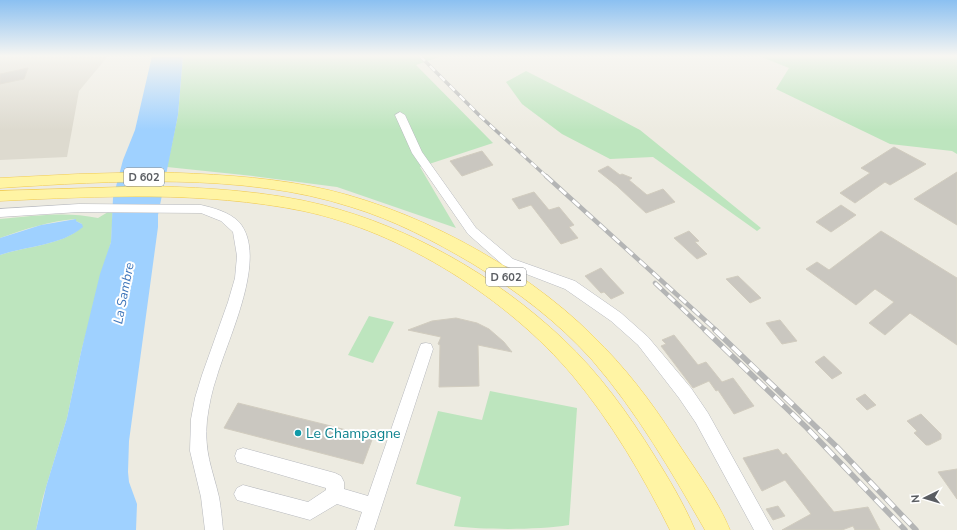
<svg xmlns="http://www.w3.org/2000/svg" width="957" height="530" font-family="'Nunito Sans',sans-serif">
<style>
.education{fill:#dddacf}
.green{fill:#bde5be}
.water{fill:#9fd1ff}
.building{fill:#cac7c0;stroke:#d1ccbf}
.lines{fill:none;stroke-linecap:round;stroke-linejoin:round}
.minor-casing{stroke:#b7b9be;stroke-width:1}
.major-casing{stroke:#f2cc55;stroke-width:1}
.minor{fill:#fff;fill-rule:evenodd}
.major{fill:#fff4a4;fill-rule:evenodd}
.rail-far2-casing{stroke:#b4b5b5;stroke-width:3.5}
.rail-far1-casing{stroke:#b4b5b5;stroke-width:4.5}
.rail-casing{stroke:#b4b5b5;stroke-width:5.5}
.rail-far2{stroke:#fff;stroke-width:2.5;stroke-dasharray:7;stroke-linecap:butt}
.rail-far1{stroke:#fff;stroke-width:3;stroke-dasharray:9;stroke-linecap:butt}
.rail{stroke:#fff;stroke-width:4;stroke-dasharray:12;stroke-linecap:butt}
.culture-dot{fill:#0f9aa8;stroke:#fff;stroke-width:1.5}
.labels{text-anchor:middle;stroke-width:4;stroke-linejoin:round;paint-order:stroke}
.shield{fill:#fff;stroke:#8c8e91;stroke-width:1}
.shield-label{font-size:11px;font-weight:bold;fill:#5a5d62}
.water-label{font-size:13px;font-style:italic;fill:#3f76ba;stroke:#fff}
.near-culture-label{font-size:14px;fill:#0d838f;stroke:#fff;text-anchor:start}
</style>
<rect width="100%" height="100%" fill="#edebe1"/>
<path class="education" d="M0,56H108L79,91L67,157L0,160Z"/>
<path class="green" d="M183,56H442L416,65L493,143L420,167L456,228L337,187L253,176L167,167L178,115Z
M759,56H957V154L952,151L890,144L776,89L789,68Z
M526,71L589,103L640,130L761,228L757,231L653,157L610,159L562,134L522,104L506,82Z
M113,209L111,242L81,352L67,418L43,497L36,530H0V255C26,246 61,246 82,227V224L76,221V219C50,221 25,229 0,238V219C34,216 65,211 98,218Z
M369,316L394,322L373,363L348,355Z
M490,391L577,408L569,525C538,530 485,530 454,526L461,497L416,484L438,411L482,420Z"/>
<path class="water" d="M152,56H183L178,115L158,215V227L129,441L128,472L129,482L137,504L136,530H36L46,487L67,418L81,352L100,274L111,242L113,198L123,160L135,130Z
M76,219V221L82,224L83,227C61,246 26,246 0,255V238L41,225Z"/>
<path class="building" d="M28,68L24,79L0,84V74Z
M894,147L926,164L890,185L885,182L855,203L840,193L870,173L861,168Z
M482,151L493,165L462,176L450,161Z
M608,166L620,175L622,174L632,178L629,180L647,195L663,189L675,202L646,213L617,186L598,171Z
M957,172V225L914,199Z
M534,192L549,210L559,207L574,225L569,227L578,238L561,244L531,205L519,209L512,199Z
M841,205L856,215L831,232L816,222Z
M689,231L699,241L695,242L707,254L697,259L674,238Z
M881,231L957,278V345L910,313L885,335L869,323L894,302L875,289L856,305L806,269L817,262L829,270Z
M601,268L610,278L624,293L611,299L604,292L601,293L585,276Z
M738,276L761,298L750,303L726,279Z
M456,318L477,323L489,329L504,342L512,352L478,345L479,386L439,387L440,345L438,344L441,337L408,330L432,321Z
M780,320L797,341L782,344L766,323Z
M674,335L698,365L706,362L722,382L733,378L754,406L734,414L718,390L716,391L709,381L693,388L661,346L666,344L662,340Z
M824,356L842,373L832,379L815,362Z
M865,394L876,405L867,410L856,399Z
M238,403L327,425L373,437L363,464L224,428Z
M921,414L941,434V439L929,445H926L914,433L917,431L907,421Z
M778,449L783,455L786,453L834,512L868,507L880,530H855L853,526L842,530H782L811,514L785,480L762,491L743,458Z
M957,469V499L938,472Z
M778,506L785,516L773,520L766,509Z"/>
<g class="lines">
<g class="minor-casing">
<path id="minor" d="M400,112L405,115L422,152L476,228L513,259L575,281L621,313L648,337L691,388L708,413L773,530H754L696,423L679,398L638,345L611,321L565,289L503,265L468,234L412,153L395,115Z
M79,204L201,205C214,208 229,212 239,222C269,256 228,338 217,376C212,390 209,405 207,420C204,453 212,467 219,497C221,508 222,519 223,530H205L201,497L190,451L191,419L195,398L202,375L228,302L235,278L237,256L233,232L221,221L201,213L79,212L0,217V209Z
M426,343L431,344L433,349L374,530H356L362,512L337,504L310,520L237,500L234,494L237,488L243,485L308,502L326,490V488L237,462L235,456L237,450L243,448L335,473L341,476L344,482V489L368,496L419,349L421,344Z"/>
</g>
<g class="major-casing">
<path id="major" d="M155,172C207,174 259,176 310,186C409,205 522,265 593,336C624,366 651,401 674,437C692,465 718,500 730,530H705C671,471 637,412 592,360C558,322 517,291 473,264C434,241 394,220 351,207C243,172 111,181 0,188V178L78,174Z
M153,186C210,188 267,191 323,205C412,228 496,276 563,339C599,373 628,413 654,455C669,479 684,504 695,530H670C643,476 612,423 573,376C508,299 403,232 303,211C203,191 101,196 0,201V191Z"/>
</g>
<use href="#minor" class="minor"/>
<use href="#major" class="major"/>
<g class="rail-far2-casing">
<path id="rail-far2" d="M420,56L480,116L547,177"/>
</g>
<g class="rail-far1-casing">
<path id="rail-far1" d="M546,176L717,331
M655,283L706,331"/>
</g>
<g class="rail-casing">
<path id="rail" d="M705,330L807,428L905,530
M715,330L837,447L916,530"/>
</g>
<use href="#rail-far2" class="rail-far2"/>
<use href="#rail-far1" class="rail-far1"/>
<use href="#rail" class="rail"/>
</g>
<linearGradient id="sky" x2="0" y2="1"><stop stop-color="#8bc0f1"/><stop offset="0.43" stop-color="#f7f6f2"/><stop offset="1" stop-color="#f7f6f2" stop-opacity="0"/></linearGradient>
<rect width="957" height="130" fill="url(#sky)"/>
<circle class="culture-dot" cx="298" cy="433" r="4"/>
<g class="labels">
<g class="shield">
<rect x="124" y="168" width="40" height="18" rx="3"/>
<rect x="486" y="268" width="40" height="18" rx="3"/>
</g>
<g class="shield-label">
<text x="144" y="181">D 602</text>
<text x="506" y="281">D 602</text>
</g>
<g class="water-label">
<text transform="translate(123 293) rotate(-79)" y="5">La Sambre</text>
</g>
<g class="near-culture-label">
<text x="306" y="438">Le Champagne</text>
</g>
</g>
<g transform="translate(925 498) rotate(265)" stroke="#ffffff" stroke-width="3" paint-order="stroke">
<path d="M0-3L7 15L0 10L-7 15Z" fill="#5a5d62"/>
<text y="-6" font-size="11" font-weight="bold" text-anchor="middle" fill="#5a5d62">N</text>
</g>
</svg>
